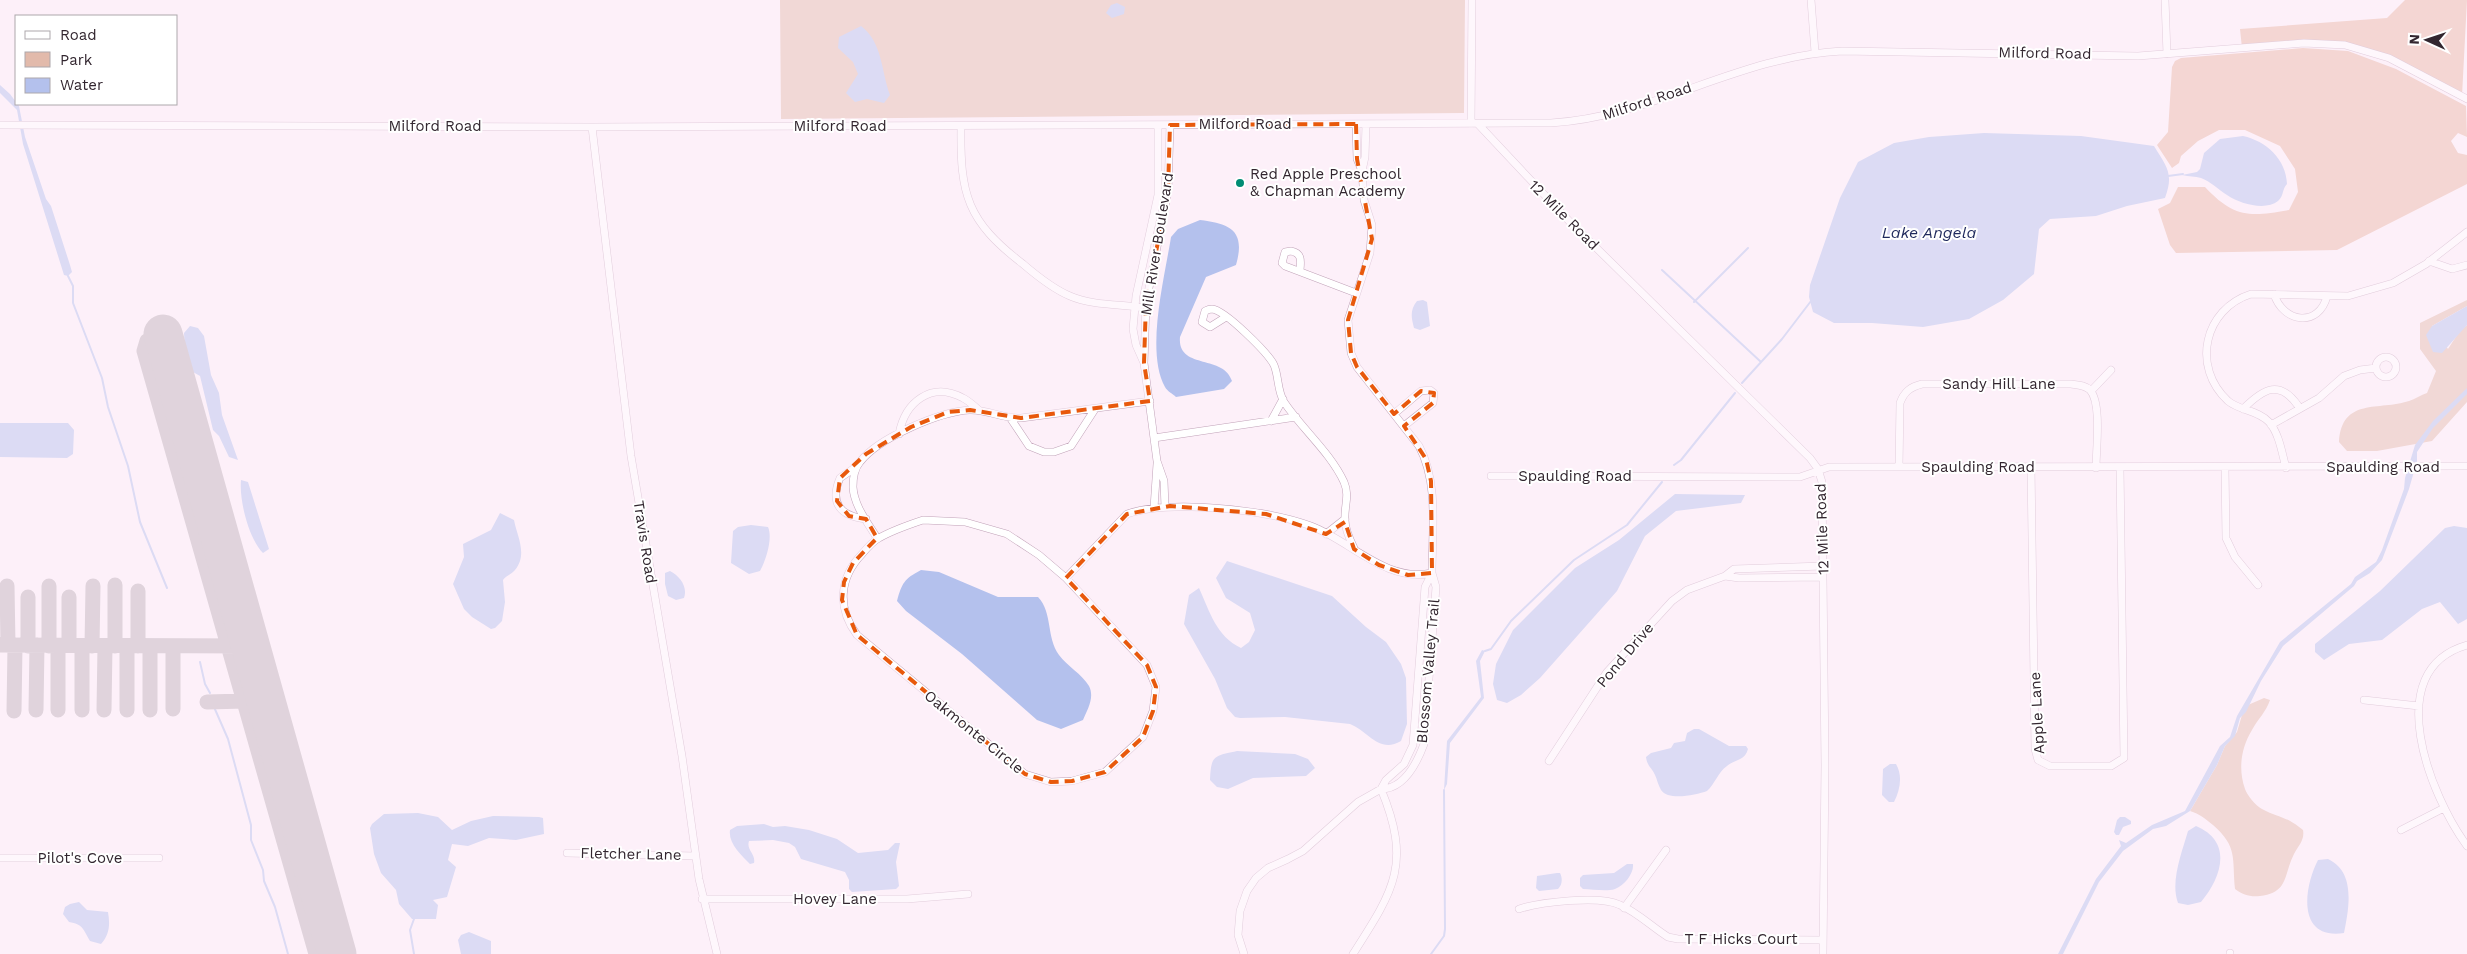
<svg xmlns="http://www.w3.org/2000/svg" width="2467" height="954" font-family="'Work Sans',sans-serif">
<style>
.green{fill:#e2baab}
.forest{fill:#e8b6a4}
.water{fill:#b4c1ed}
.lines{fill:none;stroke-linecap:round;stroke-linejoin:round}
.stream{stroke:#b4c1ed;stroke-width:2}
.taxiway{stroke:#bcb0b8;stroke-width:15}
.runway{stroke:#bcb0b8;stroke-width:39}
.minor-casing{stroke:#c1a2b8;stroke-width:8}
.minor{stroke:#fff;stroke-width:7}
.marked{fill:none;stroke:#e8590c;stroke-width:4;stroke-dasharray:10 6;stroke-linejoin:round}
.poi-dot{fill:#018c74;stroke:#fff;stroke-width:2}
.labels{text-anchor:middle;stroke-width:4;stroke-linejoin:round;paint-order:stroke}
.street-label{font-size:15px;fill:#32262f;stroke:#fff}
.poi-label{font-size:15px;fill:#32262f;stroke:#fff;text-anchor:start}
.water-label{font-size:16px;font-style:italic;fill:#1e285c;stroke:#fff}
</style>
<rect width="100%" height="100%" fill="#fdf0f9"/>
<path class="green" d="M780,0H1465L1464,113L781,119Z
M2467,300V306L2432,326L2448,349L2459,332L2467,325V402L2432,441L2377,451H2347L2339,442C2342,397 2379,411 2409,401C2415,399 2421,395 2427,393L2436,371L2420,349V323Z
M2264,698L2270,700C2266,712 2258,719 2252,730C2241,748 2238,769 2245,789C2247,795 2256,806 2262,809C2279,818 2286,816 2303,830C2305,840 2298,846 2294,854C2283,876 2289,892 2260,896C2250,897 2243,895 2235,889C2232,858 2238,847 2213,825C2204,818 2200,814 2190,811L2217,765L2225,746L2237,732L2242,715L2248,705Z"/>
<path class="forest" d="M2405,0H2467L2462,96L2389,58L2345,45L2242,48L2240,29L2387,18Z
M2303,48L2348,51L2396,69L2466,106L2467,137L2458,133L2451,141L2458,153L2467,155V184L2337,250L2176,253L2170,245L2158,209L2170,203L2178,187H2205C2234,218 2250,217 2289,210L2298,192L2295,169L2280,146L2245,130H2219L2198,141L2181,156L2179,163L2172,168L2157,145L2168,132L2172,67L2175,61L2181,58Z"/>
<path class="water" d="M1117,3L1125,7L1124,14L1112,18L1106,13L1111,5Z
M861,26C883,43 881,71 890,95L884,103L867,99L855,102L846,93L858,74L853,62L838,48L839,37Z
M0,85L10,94L19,106L25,137L46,199L51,206L70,265L72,272L68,276L64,275L23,144L17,110L0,93Z
M1984,133L2081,136L2154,146C2167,167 2174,174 2165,198L2127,206L2096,216L2050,219L2039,229L2034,274L2003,300L1969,319L1923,327L1872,323H1834L1813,312L1809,297L1810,285L1840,198L1858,162L1894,143L1929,137Z
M2243,136C2266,141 2286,159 2287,184C2282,189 2284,196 2278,201C2266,211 2240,204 2227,195C2219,190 2210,181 2201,178C2195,176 2189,177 2182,175L2197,172L2200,169L2204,153L2220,139Z
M1200,220C1230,224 1246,230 1236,265L1206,277L1180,337C1177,370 1224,354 1232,381L1224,389L1176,397C1173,394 1167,391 1165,387C1145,351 1165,276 1171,237L1178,229Z
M1423,300L1427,302L1430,326L1420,330L1414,328C1411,317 1410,310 1417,301Z
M2467,306V325L2442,353L2433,352L2426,335L2432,326Z
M190,326L198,328L204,336L211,375L219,393L222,415L238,460L229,457L219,436L213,430L200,376L193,372C190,357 184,347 184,333Z
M2467,388V394L2433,428L2417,452V461L2409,489L2382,560L2370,573L2357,581L2354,586L2283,646L2261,681L2246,712L2240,718L2235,736L2225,746L2217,765L2190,811L2166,826L2153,829L2123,851L2099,882L2063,954H2058L2096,879L2121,846L2119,840L2126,843L2152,825L2185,811L2220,746L2230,737L2237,716L2280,642L2351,584L2355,577L2376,562L2382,550L2404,489L2405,478L2415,445L2433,421Z
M0,423H68L74,430L73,454L67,458L0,457Z
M241,480L248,482L269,549L263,553C249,539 239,501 241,480Z
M1675,494L1745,495L1741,503L1676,511L1645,536L1617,591L1540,678L1521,695L1507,703L1497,700L1493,684L1496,664L1513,630L1575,568L1619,540Z
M500,513L514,520C517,536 528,554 515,570C512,574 506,576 503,580L505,602L502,621L495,628L491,629L472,617L464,609L453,584L464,557L463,544L491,530Z
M751,525L768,527C773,538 766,560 760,571L749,574L731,563L733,531L738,527Z
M2454,526L2467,528V619L2458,624L2440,602L2422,609L2382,640L2349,644L2324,660L2315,652V644L2380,591L2445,528Z
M1227,561L1332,596L1366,627L1386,642L1401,664L1406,678L1407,724L1401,741C1379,754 1368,731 1350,724L1285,717L1240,718L1235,717L1227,708L1215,679L1184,624L1189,595L1199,588C1210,612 1216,636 1241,648L1249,642L1255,630L1250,613L1226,598L1216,578Z
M921,570L939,572L998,597H1038C1053,613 1046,637 1059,655C1067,666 1082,674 1089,686C1095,698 1087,710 1083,720L1061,729L1037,720L962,654L906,611L897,601C902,583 904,579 921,570Z
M670,571C680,576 688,587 684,598L676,600L668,596L665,584V573Z
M1482,650L1485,651L1480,661L1484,698L1450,743L1447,784L1444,790L1447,741L1481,697L1476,661Z
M1694,729H1699L1729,746H1746L1748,749C1745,761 1735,759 1727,766C1718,772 1715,784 1707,791C1696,795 1668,801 1661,790C1658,785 1657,779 1655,775C1652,768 1647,766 1646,757L1651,753L1671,748L1674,743L1685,741L1687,733Z
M1237,751L1295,754L1308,759L1315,768L1306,776L1253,778L1228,789L1217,787L1210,780C1211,755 1214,756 1237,751Z
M1890,764H1896C1903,776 1900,790 1894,802H1889L1882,795L1883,769Z
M418,813L438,817L452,830L471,821L493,816L539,817L543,818L544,834L516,840L489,838L468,846L452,844L448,860L456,867L447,897L433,900L438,905L436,919H412L399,904L396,890L381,873L374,854L370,828L372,824L384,814Z
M2120,817H2125L2131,821V824L2123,827L2119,835H2116L2114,832L2117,820Z
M764,824L773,827L785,826L809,830L837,839L858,853L888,850L895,843H900L896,862L899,886L896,889L852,892L849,889V880L845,872L801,859L795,847L789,843L773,840L749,841C746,850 756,854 754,863L750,864C741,855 728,843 730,830L737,826Z
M2196,826C2234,842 2221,878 2201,902L2188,905L2178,903C2170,882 2182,852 2188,831Z
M2328,859C2356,872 2349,908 2344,933C2296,940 2304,887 2318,860Z
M1627,864H1633C1634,873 1625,885 1615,889C1606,892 1592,889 1583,889L1580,886V878L1583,875L1614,873Z
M1557,873H1560C1563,879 1562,885 1558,889L1539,891L1536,888L1537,876Z
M79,902L87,910L108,912C110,924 110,934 101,944L90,941C83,929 83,924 69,922L63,914L65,907L70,904Z
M469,932L491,941V954H461L458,940L461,935Z"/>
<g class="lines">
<path class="stream" d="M2168,176L2183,174
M1662,270L1761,362
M68,276L73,286V303L102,378L108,407L128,466L140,522L167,588
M1694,302L1748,248
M1742,383L1782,339L1811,301
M1674,465L1681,460L1735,393
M1485,651L1491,649L1511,621L1574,560L1627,525L1662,482
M200,662L205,684L210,693
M214,707L228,739L251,825V840L263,870L264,881L275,907L288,954
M414,954L410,930L414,919
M1431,954L1444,936L1445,929L1444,790"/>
<path class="taxiway" d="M164,336L147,341L144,351L316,954
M115,585V646
M7,586L8,645
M49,586V646
M138,591V646
M0,645L250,646
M69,645V597
M28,646V597
M82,646V710
M92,646L93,586
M173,646V709
M207,702L245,701
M36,710L37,645
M58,710V646
M104,710L105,646
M127,710V646
M150,710V646
M14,711L15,646
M297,886L316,881"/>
<path class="runway" d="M163,334L337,954"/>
<g class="minor-casing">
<path id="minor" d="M1811,0L1815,52
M2165,0L2167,54
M1356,124L1357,159L1362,171L1364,200L1372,225L1370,253L1348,320L1351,353L1357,367L1419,446C1439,483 1432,532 1432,573L1436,587L1424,744C1417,763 1404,789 1381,789L1386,780L1404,764L1413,745L1425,587L1432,573
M1471,124L1472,0
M1478,124L1570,222L1810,458L1818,469L1822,482L1825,765L1823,954
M0,125L592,127L1551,123C1653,117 1739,56 1842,51L2138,56L2304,43L2345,45L2389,58L2467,99
M1158,125V195L1136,296L1133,329L1136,345L1144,363L1157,461L1164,481L1165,507
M961,126C960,195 967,221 1023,264C1037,276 1053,289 1070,296C1093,306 1122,304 1146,308
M592,127L631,456L682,756L699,879L717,954
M1362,171L1365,157L1366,124
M2429,261L2452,269L2467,265
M1300,270C1301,261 1302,253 1291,251L1285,252L1282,263L1285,266L1356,293
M2274,294C2283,323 2319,328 2327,296
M1226,317L1210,327L1202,322L1205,311C1207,310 1210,309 1212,309C1225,310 1268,353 1274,365C1279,377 1277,390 1284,402C1302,429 1330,452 1344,482C1350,496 1344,506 1345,520C1345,530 1350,540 1354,548
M2376 367a10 10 0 1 1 20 0a10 10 0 1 1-20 0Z
M1144,363L1146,303L1168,191L1170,125
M2091,391L2111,370
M2243,409C2264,388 2280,379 2299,407
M1394,414L1421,391L1430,390L1434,393L1433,403L1404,426
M1011,419L1029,446L1044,452H1054L1071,446L1095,409
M1271,421L1283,399
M2271,425L2319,398L2344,376L2360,370L2376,368
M899,434C905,402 931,381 963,398C969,401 974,406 979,410
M1154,438L1296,417
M856,467L840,478C829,504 841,516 866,519
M1899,467L1900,403C1904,392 1910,387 1922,384H2071C2078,385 2085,385 2090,390C2102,403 2096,450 2096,468
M2031,467L2035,749L2038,760L2050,766H2111L2124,758L2120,468
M2225,468L2226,538L2235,557L2258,585
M2286,468C2282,453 2279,433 2269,422C2258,410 2240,411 2228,401C2191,367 2204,309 2251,294L2348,296L2393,283L2426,264L2467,232
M1491,476L1779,477H1800L1829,467L2467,466
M1154,508L1157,464
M923,520L965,522L1007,534L1039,555L1066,578L1147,665L1156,687L1153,711L1143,737L1105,772L1072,781L1051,782L1025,774L857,635C837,608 839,578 862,554C867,548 873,541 879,538C893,530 908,525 923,520Z
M1326,534L1345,519
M877,538C868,523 854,506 853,487C853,478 854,469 860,462C878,438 939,412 969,410C987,409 1003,419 1021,418L1150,401
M1725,576L1739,578L1823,577
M1066,578L1127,514C1171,499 1268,510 1311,526C1351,541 1386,583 1432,573
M2467,645C2379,670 2431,797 2467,846
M2364,700L2419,706
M1549,761L1607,672L1672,601L1687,590L1725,576L1734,569L1823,566
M2401,830L2444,808
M567,853L695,856
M0,858H159
M702,899H907L968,894
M1624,908L1666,850
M1519,909C1540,902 1600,895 1620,905C1637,912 1652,927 1668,937L1678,939L1823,940
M1244,954L1238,935L1240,911L1247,891L1256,878L1268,868L1288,859L1303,851L1358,802L1381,789C1412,864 1394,890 1353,954
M2230,954V953"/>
</g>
<use href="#minor" class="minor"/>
</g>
<path d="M0 0H2467V954H0ZM1356,124L1357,159L1372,239L1348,320L1351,353L1357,367L1394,414L1421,391L1434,393L1433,403L1404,426L1426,459L1431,481L1432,573L1408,575L1379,565L1354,549L1345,522L1326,534L1266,514L1170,506L1127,514L1066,578L1147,665L1156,687L1153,711L1143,737L1105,772L1072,781L1051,782L1025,774L857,635L842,600L844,582L853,563L877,538L866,519L849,516L837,501L840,478L866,454L911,427L948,412L970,410L1021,418L1150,401L1144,363L1146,303L1168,191L1170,125Z" fill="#fdf0f9" fill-opacity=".55" fill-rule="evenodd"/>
<path class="marked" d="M1356,124L1357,159L1372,239L1348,320L1351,353L1357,367L1394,414L1421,391L1434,393L1433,403L1404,426L1426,459L1431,481L1432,573L1408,575L1379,565L1354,549L1345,522L1326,534L1266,514L1170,506L1127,514L1066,578L1147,665L1156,687L1153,711L1143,737L1105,772L1072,781L1051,782L1025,774L857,635L842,600L844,582L853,563L877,538L866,519L849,516L837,501L840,478L866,454L911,427L948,412L970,410L1021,418L1150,401L1144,363L1146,303L1168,191L1170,125Z"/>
<circle class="poi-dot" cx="1240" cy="183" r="5"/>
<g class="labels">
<g class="street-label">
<text transform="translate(2045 53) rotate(1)" y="5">Milford Road</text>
<text transform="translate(1647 101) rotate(-18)" y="5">Milford Road</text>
<text x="1245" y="129">Milford Road</text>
<text x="435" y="131">Milford Road</text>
<text x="840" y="131">Milford Road</text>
<text transform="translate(1564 215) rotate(45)" y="5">12 Mile Road</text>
<text transform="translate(1157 244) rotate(-81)" y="5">Mill River Boulevard</text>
<text x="1999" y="389">Sandy Hill Lane</text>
<text x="1978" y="472">Spaulding Road</text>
<text x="2383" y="472">Spaulding Road</text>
<text x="1575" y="481">Spaulding Road</text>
<text transform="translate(1822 529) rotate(-92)" y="5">12 Mile Road</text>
<text transform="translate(645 542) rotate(81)" y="5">Travis Road</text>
<text transform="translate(1625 655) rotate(-50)" y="5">Pond Drive</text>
<text transform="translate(1428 671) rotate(-85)" y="5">Blossom Valley Trail</text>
<text transform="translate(2037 713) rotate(-93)" y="5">Apple Lane</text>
<text transform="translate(974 732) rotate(39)" y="5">Oakmonte Circle</text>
<text transform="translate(631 854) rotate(1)" y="5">Fletcher Lane</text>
<text x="80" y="863">Pilot's Cove</text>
<text x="835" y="904">Hovey Lane</text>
<text x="1741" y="944">T F Hicks Court</text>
</g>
<g class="poi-label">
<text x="1250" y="179">Red Apple Preschool<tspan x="1250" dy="17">&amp; Chapman Academy</tspan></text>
</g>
<g class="water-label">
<text x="1929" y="238">Lake Angela</text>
</g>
</g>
<rect x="15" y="15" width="162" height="90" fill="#ffffff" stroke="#ada8ac"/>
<rect x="25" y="31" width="25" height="8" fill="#ffffff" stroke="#ada8ac"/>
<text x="60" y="40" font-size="15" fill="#32262f">Road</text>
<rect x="25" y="52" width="25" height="15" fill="#e2baab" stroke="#ada8ac"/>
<text x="60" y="65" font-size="15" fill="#32262f">Park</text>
<rect x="25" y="78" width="25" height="15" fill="#b4c1ed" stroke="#ada8ac"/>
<text x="60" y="90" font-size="15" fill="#32262f">Water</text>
<g transform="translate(2427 40) rotate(273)" stroke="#ffffff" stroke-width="4" paint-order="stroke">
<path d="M0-4L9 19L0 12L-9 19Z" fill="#32262f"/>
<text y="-8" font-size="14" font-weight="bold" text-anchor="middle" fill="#32262f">N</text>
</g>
</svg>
